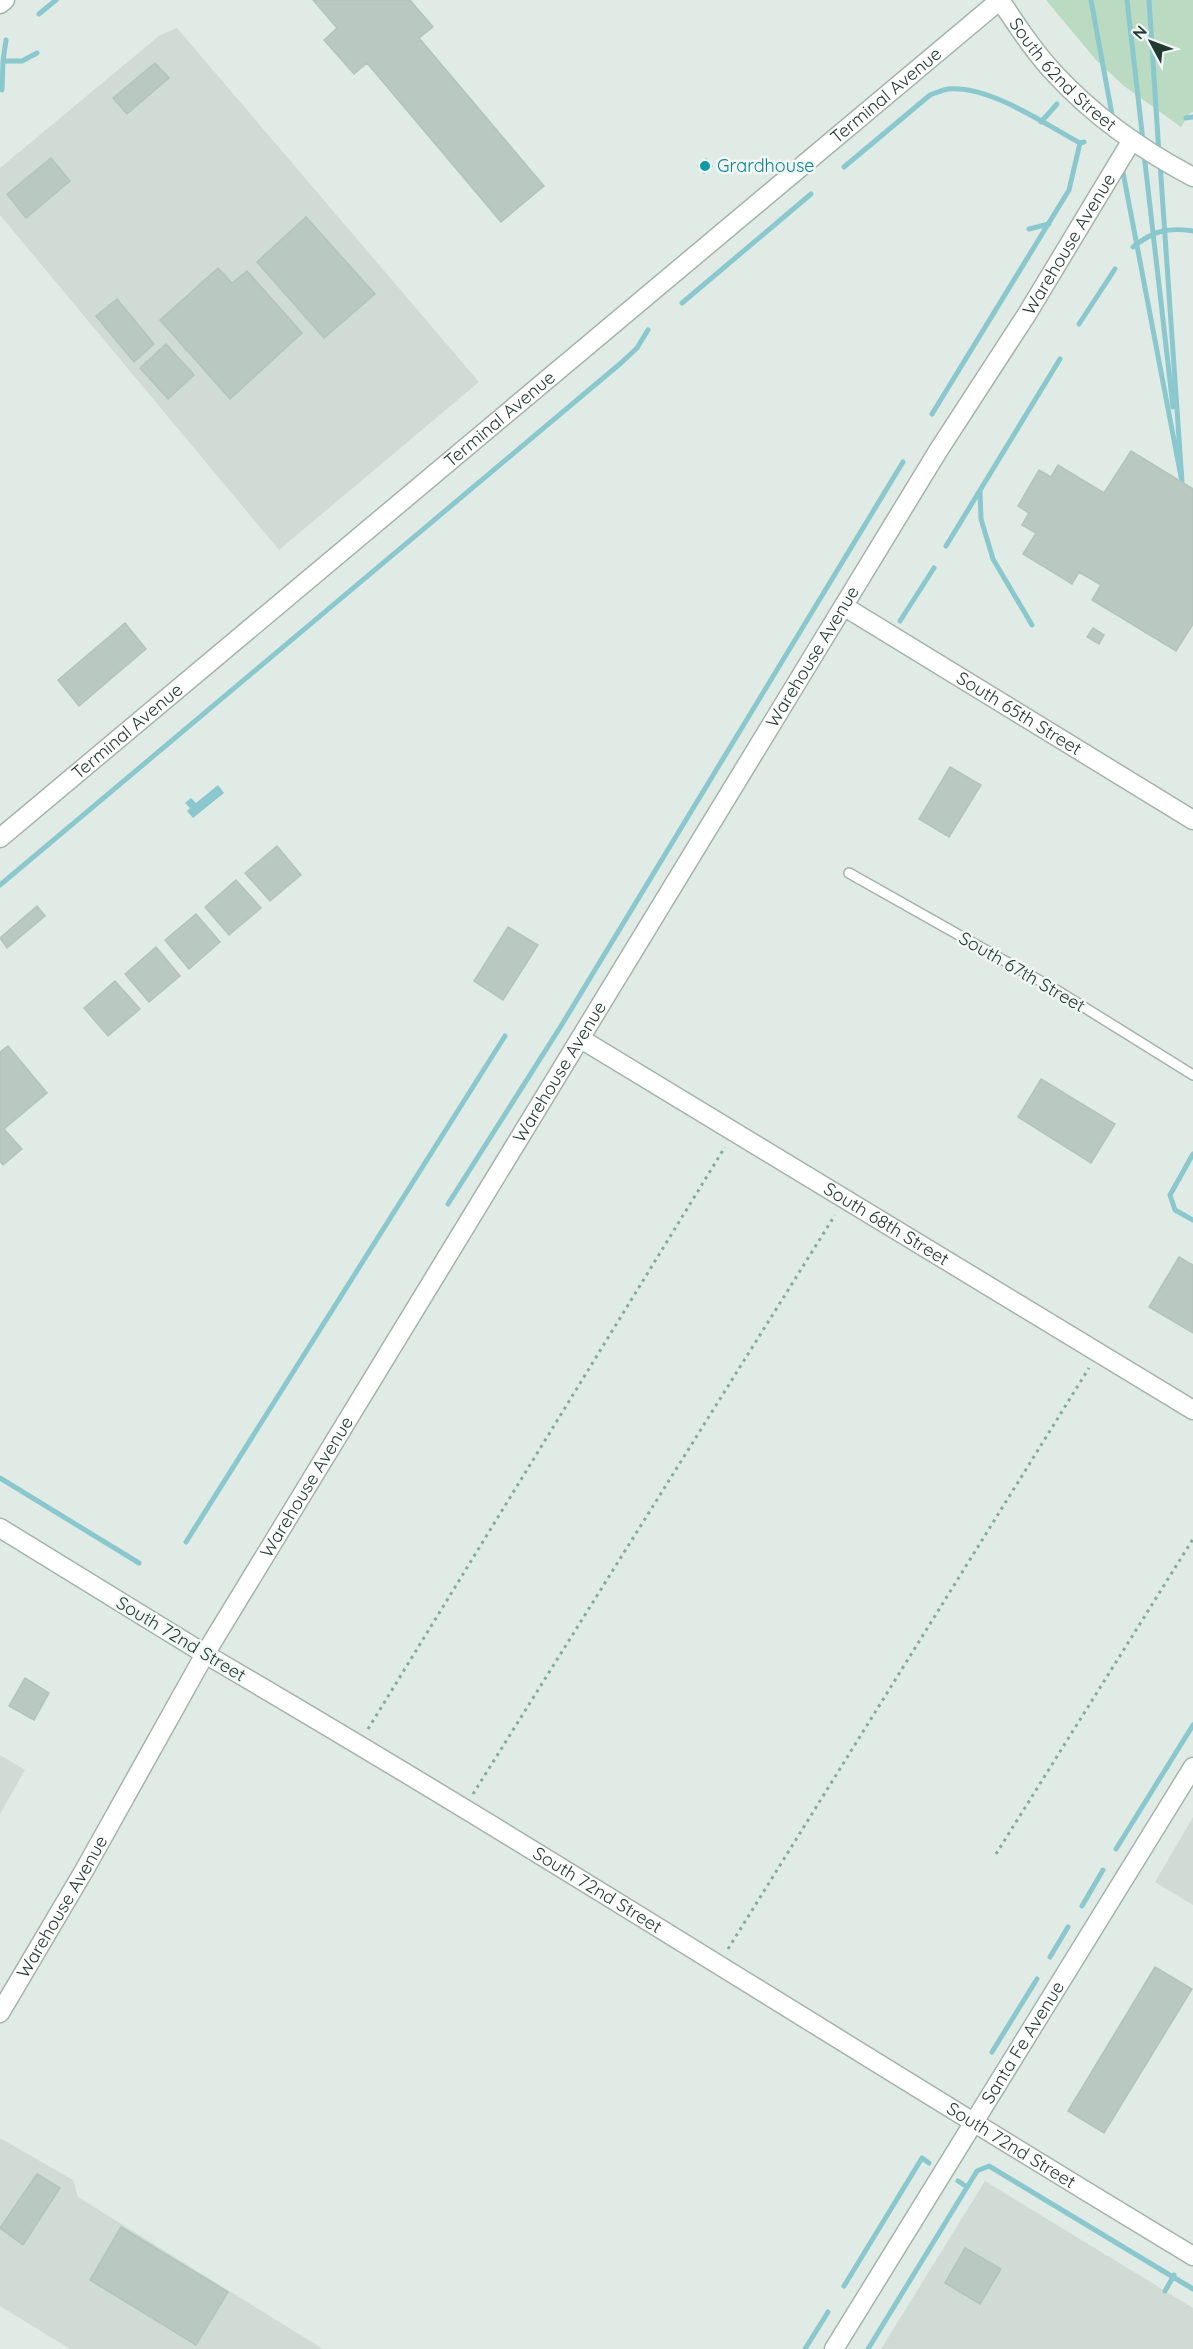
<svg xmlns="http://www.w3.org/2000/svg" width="1193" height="2349" font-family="Quicksand,sans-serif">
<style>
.built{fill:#cfdbd4}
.green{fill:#badbc1}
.water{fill:#8ac8ce}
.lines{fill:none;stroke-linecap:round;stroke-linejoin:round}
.stream{stroke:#8ac8ce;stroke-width:5}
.building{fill:#b9c8c1;stroke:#b3c4bc;stroke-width:1.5}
.lane-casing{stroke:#a4b3ac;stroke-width:12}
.street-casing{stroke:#a4b3ac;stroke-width:21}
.secondary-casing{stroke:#a0b6ad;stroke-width:21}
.path{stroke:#82ad9d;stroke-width:3;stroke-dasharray:3 4.5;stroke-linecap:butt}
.lane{stroke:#fff;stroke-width:9}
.street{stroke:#fff;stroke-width:18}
.secondary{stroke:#fff;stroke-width:18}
.culture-dot{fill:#0f9aa8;stroke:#f1f7f4;stroke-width:2}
.labels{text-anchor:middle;stroke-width:5;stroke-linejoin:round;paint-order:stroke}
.street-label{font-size:18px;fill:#223b32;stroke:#f1f7f4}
.culture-label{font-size:18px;fill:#0d838f;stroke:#f1f7f4;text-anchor:start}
</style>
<rect width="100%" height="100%" fill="#e1ebe6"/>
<path class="built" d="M177,28L479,382L279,550L0,215V168L160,35Z
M0,1755L25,1770L0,1814Z
M1193,1817V1905L1155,1882Z
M0,2138L73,2180L78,2197L323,2349H70L0,2306Z
M985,2181L1193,2308V2349H881Z"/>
<path class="green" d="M1046,0H1193V112L1190,113L1181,127L1124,86L1096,60Z"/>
<path class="water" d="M218,785L224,793L193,818L187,811L190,808L185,803L191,798L196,803Z"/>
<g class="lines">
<path class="stream" d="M1091,0L1113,120
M1127,0L1143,141
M1149,0L1159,154
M39,14L56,0
M6,40L3,61H22L37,53
M2,90L3,61
M1186,118L1193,117
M1041,122L1057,104
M1144,154L1173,407
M844,167L930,95C936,93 942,90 948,89C989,85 1045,124 1080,143L1084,142
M1122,167L1182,482L1160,163
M1029,229L1049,224
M1133,247C1153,231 1167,227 1193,231
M682,303L811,194
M1079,324L1115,269
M932,414L1069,190L1080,143
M980,490L981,519L993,559L1032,625
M946,546L1060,359
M900,621L934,568
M0,885L621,363L637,348L648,330
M1193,1154L1170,1195L1175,1210L1193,1220
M448,1204L561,1026L903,462
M0,1478L139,1563
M186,1542L505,1036
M1116,1849L1193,1725
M1082,1906L1103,1870
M1050,1957L1068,1927
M992,2052L1037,1979
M958,2181L967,2187
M1174,2275L1173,2277L1193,2289
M844,2286L922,2158L929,2163
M805,2349L828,2312
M868,2349L977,2171L989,2166L1173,2277L1165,2291"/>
</g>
<path class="building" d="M313,0H410L433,27L419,38L544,186L501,222L367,63L354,74L324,40L337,28Z
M155,63L169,78L127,114L113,98Z
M51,158L70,181L26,218L7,194Z
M706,159L712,166L704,173L698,166Z
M306,217L375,294L324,338L257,262Z
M218,268L232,283L247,271L302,333L230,399L160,320Z
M117,299L154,344L134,362L96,316Z
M166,344L194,375L168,399L140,368Z
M1131,451L1193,489V624L1176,651L1092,600L1101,585L1079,572L1072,584L1023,554L1036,533L1022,525L1029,513L1018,506L1039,470L1051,477L1058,465L1104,493Z
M125,623L146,649L79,706L58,680Z
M1093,628L1104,635L1099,644L1087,637Z
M950,767L981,785L949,837L919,819Z
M277,846L301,875L270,901L245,873Z
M236,880L261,908L229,935L205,907Z
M37,906L45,916L7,948L0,938Z
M196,914L220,942L189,969L165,940Z
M508,927L538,945L503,1000L474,981Z
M156,947L180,976L149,1002L125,974Z
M115,981L140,1009L108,1036L84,1008Z
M8,1046L47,1093L4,1129L22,1149L3,1165L0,1161V1052Z
M1041,1079L1115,1124L1091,1163L1018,1117Z
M1179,1257L1193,1265V1333L1149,1307Z
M25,1678L49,1693L34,1720L9,1706Z
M1155,1967L1192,1989L1104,2133L1068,2111Z
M37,2174L60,2188L23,2245L0,2228Z
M121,2227L228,2292L196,2345L90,2280Z
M965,2248L1001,2269L980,2304L945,2283Z"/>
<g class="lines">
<g class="lane-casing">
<path id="lane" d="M849,873L1058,991L1193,1075"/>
</g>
<g class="street-casing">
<g id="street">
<path id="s1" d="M845,607L1193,820"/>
<path id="s2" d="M0,838L1000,0"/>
<path id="s3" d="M581,1039L1193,1410"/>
<path id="s4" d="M205,1654C538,1848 862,2057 1193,2256"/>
<path id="s5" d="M0,2013L85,1869L205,1654L938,451L1027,314L1132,140"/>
</g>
</g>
<g class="secondary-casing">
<g id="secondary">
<path id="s6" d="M1000,0C1017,25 1034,52 1056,75C1095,117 1142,150 1193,177"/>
<path d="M0,4L5,0"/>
<path d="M0,1528L205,1654"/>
<path id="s7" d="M834,2349L1193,1767"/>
</g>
</g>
<path class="path" d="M368,1729L725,1147
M473,1794L835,1215
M996,1854L1193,1539
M728,1949L1089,1368"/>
<use href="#lane" class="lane"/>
<use href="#street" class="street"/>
<use href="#secondary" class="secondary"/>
</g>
<circle class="culture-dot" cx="705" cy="166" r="6"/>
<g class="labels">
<g class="street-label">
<text dy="6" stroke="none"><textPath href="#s6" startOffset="98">South 62nd Street</textPath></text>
<text dy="6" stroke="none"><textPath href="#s2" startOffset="1156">Terminal Avenue</textPath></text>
<text dy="6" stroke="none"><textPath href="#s5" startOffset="2067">Warehouse Avenue</textPath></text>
<text dy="6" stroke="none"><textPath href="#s2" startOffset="652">Terminal Avenue</textPath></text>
<text dy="6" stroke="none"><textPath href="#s5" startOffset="1581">Warehouse Avenue</textPath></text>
<text dy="6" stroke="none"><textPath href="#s1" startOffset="204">South 65th Street</textPath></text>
<text dy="6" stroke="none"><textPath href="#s2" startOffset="166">Terminal Avenue</textPath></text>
<text transform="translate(1022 972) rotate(30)" y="6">South 67th Street</text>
<text dy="6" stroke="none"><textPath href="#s5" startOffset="1095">Warehouse Avenue</textPath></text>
<text dy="6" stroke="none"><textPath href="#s3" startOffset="357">South 68th Street</textPath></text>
<text dy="6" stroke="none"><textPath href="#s5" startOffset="609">Warehouse Avenue</textPath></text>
<text transform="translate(181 1639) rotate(31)" y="6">South 72nd Street</text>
<text dy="6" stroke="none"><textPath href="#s4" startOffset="458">South 72nd Street</textPath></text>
<text dy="6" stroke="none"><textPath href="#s5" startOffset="123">Warehouse Avenue</textPath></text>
<text dy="6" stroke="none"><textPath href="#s7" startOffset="360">Santa Fe Avenue</textPath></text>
<text dy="6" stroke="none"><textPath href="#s4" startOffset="944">South 72nd Street</textPath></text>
</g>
<g class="culture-label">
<text x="717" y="172">Grardhouse</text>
</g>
</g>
<g transform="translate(1151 42) rotate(311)" stroke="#f1f7f4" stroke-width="4.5" paint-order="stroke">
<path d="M0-4.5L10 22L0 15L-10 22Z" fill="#223b32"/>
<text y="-9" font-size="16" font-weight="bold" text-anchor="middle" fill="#223b32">N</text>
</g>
</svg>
